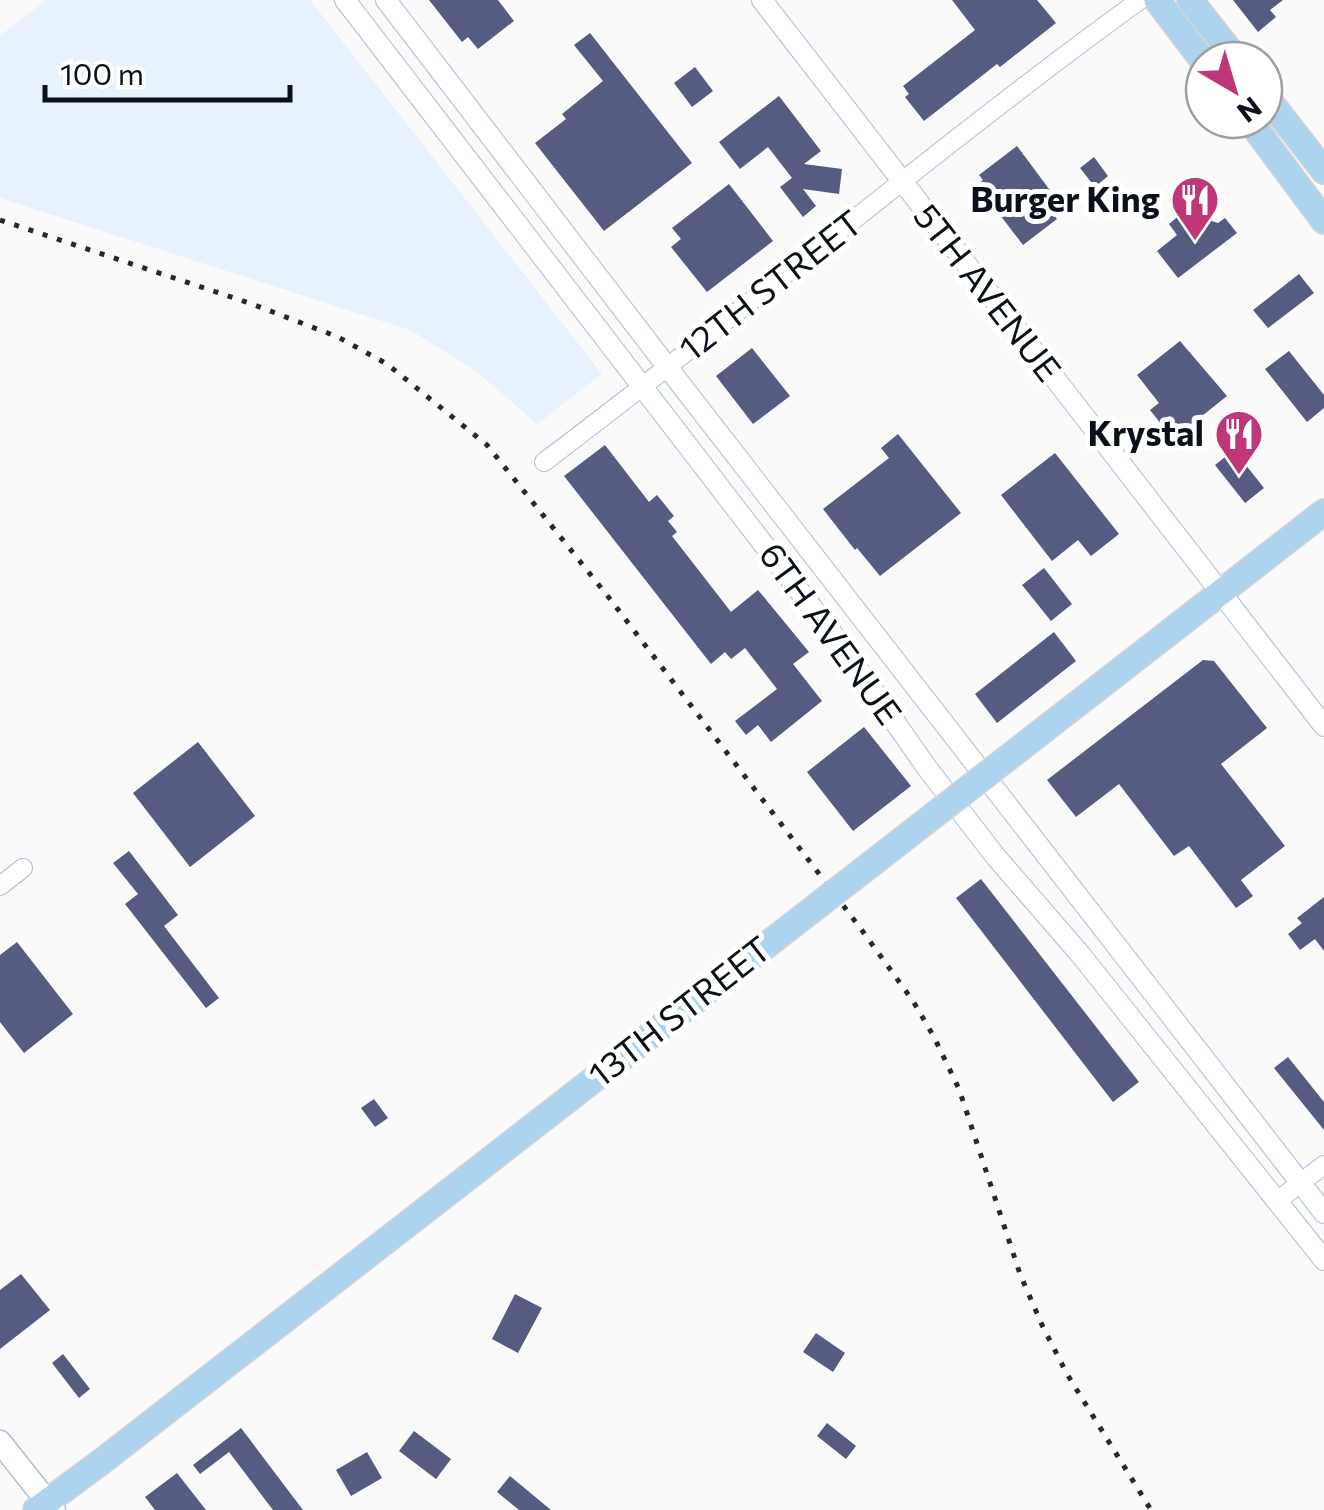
<svg xmlns="http://www.w3.org/2000/svg" width="1324" height="1510" font-family="Commissioner,sans-serif">
<style>
.built{fill:#e8f1fe}
.building{fill:#555b81}
.lines{fill:none;stroke-linecap:round;stroke-linejoin:round}
.minor-casing{stroke:#adbed7;stroke-width:20}
.tertiary-casing{stroke:#adbed7;stroke-width:22}
.secondary-casing{stroke:#adbed7;stroke-width:25}
.primary-casing{stroke:#d3d4d6;stroke-width:28}
.minor{stroke:#fff;stroke-width:18}
.tertiary{stroke:#fff;stroke-width:20}
.secondary{stroke:#fff;stroke-width:22}
.primary{stroke:#acd4ee;stroke-width:25}
.rail{stroke:#232931;stroke-width:5;stroke-dasharray:5 10;stroke-linecap:butt}
.primary-bridge-casing{stroke:#d3d4d6;stroke-width:28;stroke-linecap:butt}
.primary-bridge{stroke:#acd4ee;stroke-width:25}
.labels{text-anchor:middle;stroke-width:10;stroke-linejoin:round;paint-order:stroke}
.poi-label{font-size:35px;font-weight:bold;fill:#0b111a;stroke:#fff;text-anchor:end}
.street-label{font-size:35px;fill:#0b111a;stroke:#fff}
</style>
<rect width="100%" height="100%" fill="#fafafa"/>
<path class="built" d="M46,0H310L602,374L537,424L476,371L410,330L0,198V36Z"/>
<path class="building" d="M429,0H498L514,21L478,49L468,37L462,42Z
M952,0H1037L1056,23L1000,67L997,64L924,121L905,97L909,94L903,86L975,30Z
M1233,0H1283L1270,10L1276,17L1258,32Z
M590,33L692,163L604,231L535,143L566,119L562,114L603,81L574,45Z
M695,67L713,91L692,107L674,83Z
M779,96L821,151L804,164L842,169L839,194L803,189L816,206L803,217L780,187L792,178L768,147L740,169L719,142Z
M1017,146L1055,197L1045,205L1057,219L1023,245L977,185L983,180L979,175Z
M1094,157L1108,176L1095,187L1080,168Z
M729,184L773,241L707,292L671,247L681,239L672,228Z
M1182,213L1188,220L1199,217L1218,223L1225,218L1237,233L1178,278L1157,251L1177,235L1169,224Z
M1299,274L1314,293L1268,328L1253,310Z
M1180,341L1227,396L1173,439L1150,410L1159,403L1137,375Z
M752,348L790,396L753,424L716,376Z
M1289,351L1324,395V408L1307,422L1265,369Z
M898,434L961,513L880,576L857,548L855,550L823,509L889,458L881,448Z
M605,445L649,502L657,495L674,516L668,521L677,532L672,536L731,612L758,590L809,652L793,664L822,701L771,742L758,725L746,735L735,721L777,689L745,648L731,659L725,652L711,664L564,476Z
M1234,450L1264,488L1245,503L1215,465Z
M1055,453L1119,534L1091,556L1078,540L1052,561L1001,495Z
M1044,568L1072,604L1051,621L1022,585Z
M1054,632L1076,661L997,723L975,694Z
M1203,660L1214,661L1267,728L1221,764L1285,846L1241,880L1253,896L1236,908L1189,846L1174,856L1119,784L1076,817L1047,780Z
M864,727L911,786L853,831L807,772Z
M198,742L255,816L190,867L133,793Z
M129,851L178,915L164,926L219,998L206,1008L125,904L138,894L113,863Z
M981,879L1139,1082L1113,1102L956,898Z
M1324,897V951L1315,939L1300,950L1288,934L1302,923L1297,918Z
M17,942L73,1014L24,1053L0,1022V955Z
M1288,1057L1324,1102V1130L1274,1068Z
M374,1099L388,1118L375,1127L361,1108Z
M21,1274L50,1310L0,1349V1290Z
M515,1294L542,1308L518,1353L492,1339Z
M816,1333L845,1353L833,1372L803,1352Z
M63,1354L90,1389L79,1398L52,1363Z
M827,1423L856,1446L846,1459L817,1436Z
M241,1428L303,1510H273L229,1452L200,1474L193,1465Z
M414,1431L451,1459L436,1479L399,1451Z
M367,1452L382,1478L351,1496L336,1470Z
M177,1473L206,1510H155L145,1497Z
M510,1476L551,1510H519L497,1492Z"/>
<g class="lines">
<g class="minor-casing">
<path id="minor" d="M544,462C745,311 937,147 1140,0
M0,886L23,868
M1277,1201L1324,1165"/>
</g>
<g class="tertiary-casing">
<path id="tertiary" d="M345,0L844,649L927,768L996,857L1080,954L1324,1260
M386,0L668,368L1324,1213
M762,0L1324,726"/>
</g>
<g class="secondary-casing">
<path id="secondary" d="M0,1442L54,1510"/>
</g>
<g class="primary-casing">
<path id="primary" d="M1157,0L1204,62
M1190,0L1237,60
M1264,94L1324,171
M1249,120L1324,221
M1166,635L1324,512
M36,1510L101,1462"/>
</g>
<use href="#minor" class="minor"/>
<use href="#tertiary" class="tertiary"/>
<use href="#secondary" class="secondary"/>
<use href="#primary" class="primary"/>
<path class="rail" d="M0,220L252,304L338,337L387,364L487,445L610,599L861,929L913,1001L934,1037L959,1089L1020,1274L1042,1325L1067,1374L1151,1510"/>
<g class="primary-bridge-casing">
<path id="primary-bridge" d="M101,1462L1166,635"/>
</g>
<use href="#primary-bridge" class="primary-bridge"/>
</g>
<defs>
<g id="restaurant-pin" transform="scale(2.5)"><path d="M0 17L-7.5 6A9.5 9.5 0 1 1 7.5 6Z" fill="#be3879" stroke="#fff"/><path d="M-5-6h1v4h1v-4h1v4h1v-4h1v5L-1.5 .5V6h-2V.5L-5-1ZM5-6V6H3V1.5H1.5Q1.5-4 5-6Z" fill="#fff"/></g>
</defs>
<g fill-rule="evenodd">
<use href="#restaurant-pin" x="1195" y="200"/>
<use href="#restaurant-pin" x="1239" y="434"/>
</g>
<g class="labels">
<g class="poi-label">
<text x="1160" y="212">Burger King</text>
<text x="1204" y="446">Krystal</text>
</g>
<g class="street-label">
<text transform="translate(771 286) rotate(-38)" y="12">12TH STREET</text>
<text transform="translate(987 293) rotate(52)" y="12">5TH AVENUE</text>
<text transform="translate(830 634) rotate(54)" y="12">6TH AVENUE</text>
<text transform="translate(680 1012) rotate(-38)" y="12">13TH STREET</text>
</g>
</g>
<g transform="translate(1234 90) rotate(142)"><circle r="48" fill="#ffffff" stroke="#9da0a3" stroke-width="2.5"/>
<path d="M0-8L18 38L0 25L-18 38Z" fill="#be3879"/>
<text y="-15" font-size="28" font-weight="bold" text-anchor="middle" fill="#0b111a">N</text>
</g>
<path d="M45 85v15h245v-15" fill="none" stroke="#0b111a" stroke-width="5"/>
<text x="60" y="85" font-size="30" fill="#0b111a" stroke="#ffffff" stroke-width="8" paint-order="stroke">100 m</text>
</svg>
